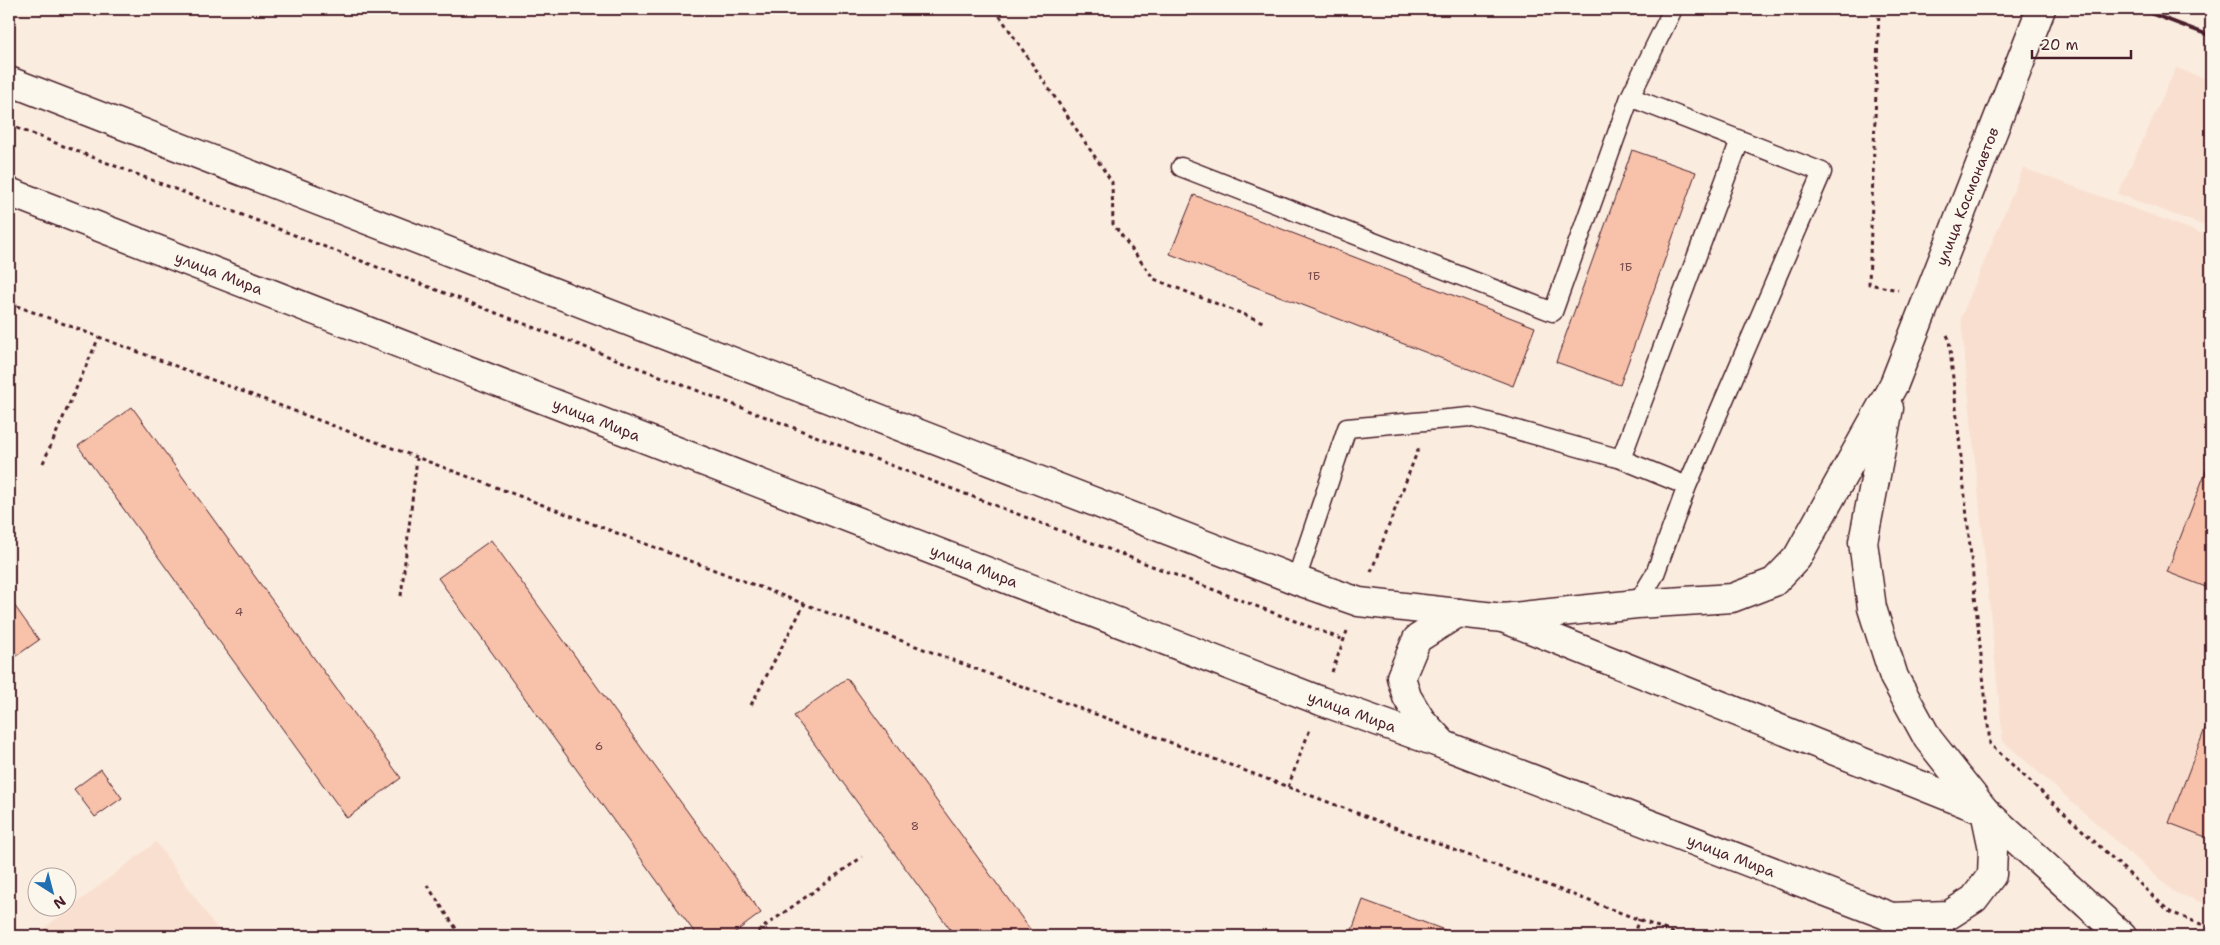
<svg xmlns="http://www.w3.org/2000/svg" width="2220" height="945" font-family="'Shantell Sans',sans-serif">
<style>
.built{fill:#f9dfcf}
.building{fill:#f7c1aa;stroke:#4a1f2b}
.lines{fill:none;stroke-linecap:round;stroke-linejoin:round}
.service-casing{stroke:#4a1f2b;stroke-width:21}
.secondary-casing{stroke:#4a1f2b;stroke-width:31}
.primary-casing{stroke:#4a1f2b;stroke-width:31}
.path{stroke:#4a1f2b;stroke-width:3;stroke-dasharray:4 4;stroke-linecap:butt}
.service{stroke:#fbf7ec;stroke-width:18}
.secondary{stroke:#fbf7ec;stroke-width:28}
.primary{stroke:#fbf7ec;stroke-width:28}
.rail{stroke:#4a1f2b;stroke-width:4}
.labels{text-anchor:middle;stroke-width:4;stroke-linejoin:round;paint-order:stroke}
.number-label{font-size:12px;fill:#75484b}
.street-label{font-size:15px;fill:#4a1f2b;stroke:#fbf7ec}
</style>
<rect width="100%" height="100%" fill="#faecdf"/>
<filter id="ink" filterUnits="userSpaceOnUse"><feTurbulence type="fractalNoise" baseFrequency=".02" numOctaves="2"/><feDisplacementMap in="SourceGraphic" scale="10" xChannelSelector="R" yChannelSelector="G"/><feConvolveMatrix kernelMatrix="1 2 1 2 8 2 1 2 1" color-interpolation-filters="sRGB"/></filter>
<g filter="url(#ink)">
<path class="built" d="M2176,68L2211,81V228L2118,194Z
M2023,168L2211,237V906L2174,892L2003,741L1961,318Z
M156,842L222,936H34Z"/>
<path class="building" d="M1942,9H1959L1957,14Z
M1632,150L1696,172L1620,385L1556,362Z
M1194,195L1535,327L1513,386L1170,254Z
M132,407L401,778L347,818L78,446Z
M2211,458V589L2167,572Z
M491,540L761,913L730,936H697L438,578Z
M9,598L39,640L9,661Z
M847,678L1035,936H955L794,716Z
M2211,713V839L2169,823Z
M101,769L122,798L95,817L74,789Z
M1363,900L1461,936H1350Z
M46,929L52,936H37Z"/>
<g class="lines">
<g class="service-casing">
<path id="service" d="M1630,97L1673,9
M1181,167L1553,312L1630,97L1822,172L1687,486
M1621,459L1740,140
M1296,580L1347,428L1470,417L1621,459L1687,486L1655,574L1637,604"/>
</g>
<g class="secondary-casing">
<g id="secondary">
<path d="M9,81L1296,580L1359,602L1458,613"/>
<path id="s1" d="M9,192L1321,701L1444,745"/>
<path d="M1503,618L1985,811L1993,849L1992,875L1974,899L1949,915L1890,917"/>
</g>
</g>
<g class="primary-casing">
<g id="primary">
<path d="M1889,408L1863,542L1872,608L1894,677L1928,739L1985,811L2122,936"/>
<path id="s2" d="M1941,936L1444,745L1421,720L1407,697L1401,677L1417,639L1458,613L1503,618L1637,604L1732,598L1774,582L1797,558L1894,384L2041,9"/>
</g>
</g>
<path class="path" d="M995,9L1112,182L1113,224L1154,279L1263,322
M1879,9L1869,284L1898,290
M9,125L1344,640
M9,303L1682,936
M1947,335L1949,339L1990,744L2170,912L2211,928
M43,463L99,337
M1371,572L1419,447
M401,596L417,458
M1332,672L1347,631
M751,705L804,605
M1288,787L1310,729
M427,885L461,936
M751,936L862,857
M1633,936L1639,919"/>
<use href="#service" class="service"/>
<use href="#secondary" class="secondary"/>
<use href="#primary" class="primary"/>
<path class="rail" d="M2139,9L2211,36"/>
</g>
</g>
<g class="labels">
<g class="number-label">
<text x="1626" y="271">1Б</text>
<text x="1314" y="280">1Б</text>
<text x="239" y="616">4</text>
<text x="599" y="750">6</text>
<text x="915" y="830">8</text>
</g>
<g class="street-label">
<text dy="5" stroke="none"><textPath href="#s2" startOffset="1458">улица Космонавтов</textPath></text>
<text dy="5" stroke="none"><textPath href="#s1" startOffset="225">улица Мира</textPath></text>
<text dy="5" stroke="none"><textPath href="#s1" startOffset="630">улица Мира</textPath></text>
<text dy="5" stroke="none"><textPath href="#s1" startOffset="1035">улица Мира</textPath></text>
<text dy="5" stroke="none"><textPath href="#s1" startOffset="1440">улица Мира</textPath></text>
<text transform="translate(1731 856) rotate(21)" y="5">улица Мира</text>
</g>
</g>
<rect width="2220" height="945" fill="none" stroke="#fbf7ec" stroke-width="30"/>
<rect x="15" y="15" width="2190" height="915" fill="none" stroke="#4a1f2b" stroke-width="2" filter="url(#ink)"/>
<g transform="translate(52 892) rotate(144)"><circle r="24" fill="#fbf7ec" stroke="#b4a19f"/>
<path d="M0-4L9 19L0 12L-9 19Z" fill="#1f6fb2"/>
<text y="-8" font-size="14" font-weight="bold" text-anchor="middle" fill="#4a1f2b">N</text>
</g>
<path d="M2032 50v8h99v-8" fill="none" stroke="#4a1f2b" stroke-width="2.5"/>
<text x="2040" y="50" font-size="15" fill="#4a1f2b" stroke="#fbf7ec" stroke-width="4" paint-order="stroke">20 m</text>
</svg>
